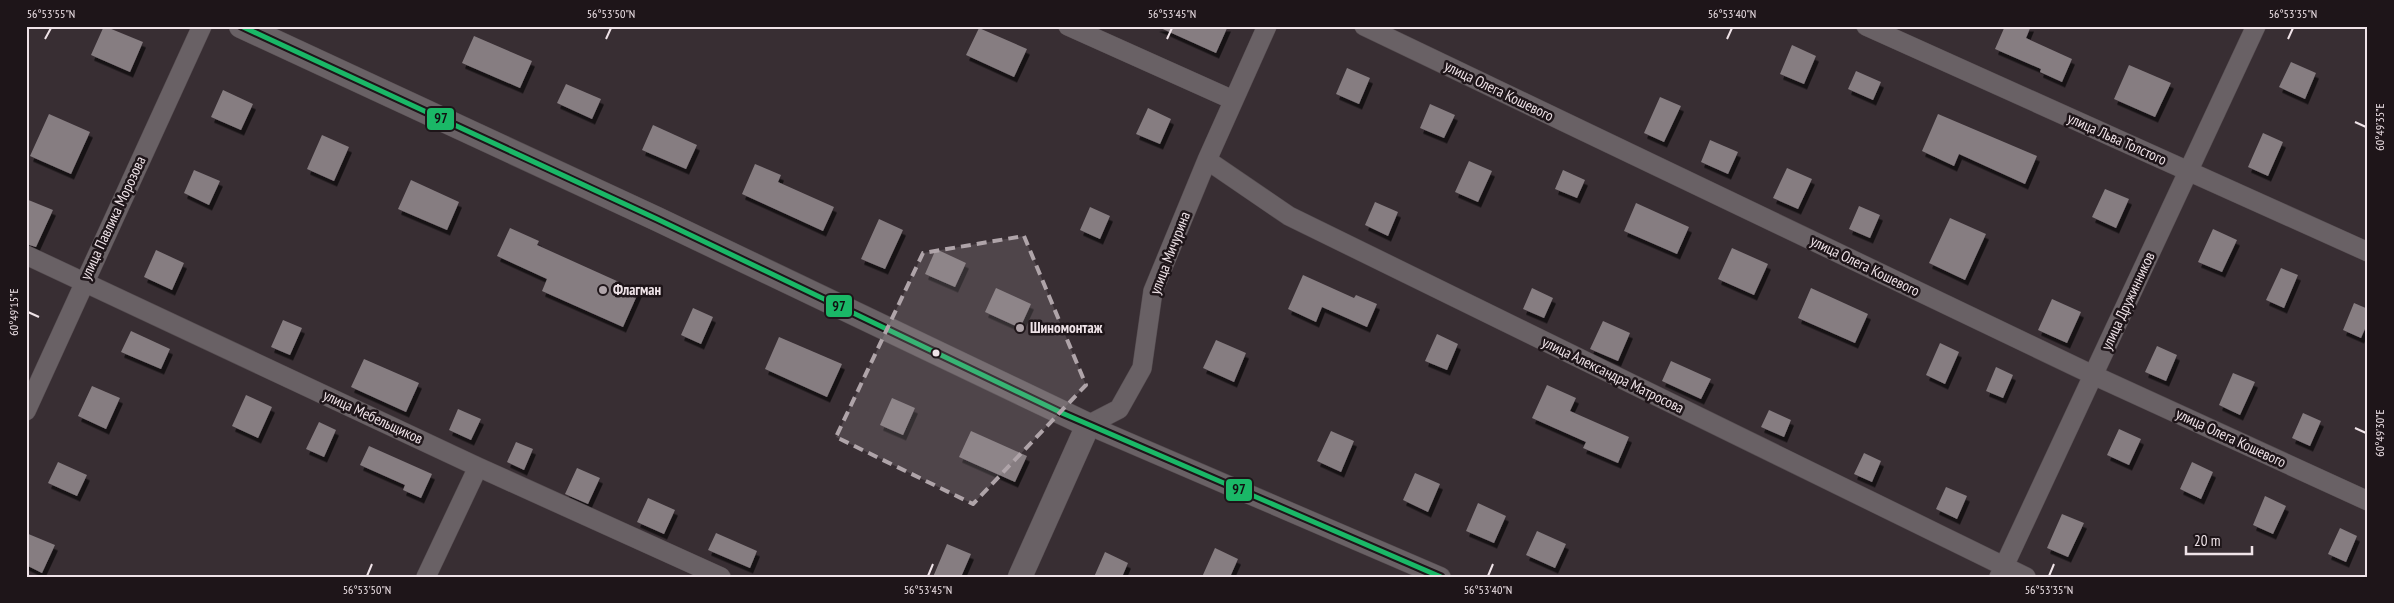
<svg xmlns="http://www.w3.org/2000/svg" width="2394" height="603" font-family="'PT Sans Narrow',sans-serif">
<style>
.building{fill:#867d81;filter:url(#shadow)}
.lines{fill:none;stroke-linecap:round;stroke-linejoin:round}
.minor-casing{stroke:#554c50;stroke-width:20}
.tertiary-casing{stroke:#554c50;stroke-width:25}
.minor{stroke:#696165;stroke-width:19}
.tertiary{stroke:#696165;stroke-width:24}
.bus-1-casing{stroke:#1e1519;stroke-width:9}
.bus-1{stroke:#1ab867;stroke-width:5}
.marked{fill:#afa4a9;fill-opacity:0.2;stroke:#afa4a9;stroke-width:4;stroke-dasharray:10 6;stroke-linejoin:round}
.ticks{fill:none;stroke:#efe3e8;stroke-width:2}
.poi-dot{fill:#afa4a9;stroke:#1e1519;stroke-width:2}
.bus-dot{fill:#efe3e8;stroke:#1e1519;stroke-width:2}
.labels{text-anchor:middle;stroke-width:5;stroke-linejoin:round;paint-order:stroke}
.street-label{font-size:15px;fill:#efe3e8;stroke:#1e1519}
.poi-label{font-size:15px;font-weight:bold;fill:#efe3e8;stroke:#1e1519;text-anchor:start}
.line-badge{stroke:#1e1519;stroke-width:2}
.pale-badge-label{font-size:14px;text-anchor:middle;font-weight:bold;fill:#111}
.neatline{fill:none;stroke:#efe3e8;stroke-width:2}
.ticks-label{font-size:12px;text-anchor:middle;fill:#efe3e8}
</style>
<defs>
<filter id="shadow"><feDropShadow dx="3" dy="5.5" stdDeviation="0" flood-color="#0009"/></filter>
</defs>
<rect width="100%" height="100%" fill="#382e33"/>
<path class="building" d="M104,26L143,42L130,72L91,55Z
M1156,26H1228L1216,53Z
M2005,26H2031L2026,38L2072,59L2062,82L2040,72L2041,69L1995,49Z
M979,28L1027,49L1014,77L966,55Z
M474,36L532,61L520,88L462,63Z
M1792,45L1816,56L1804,84L1780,74Z
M2291,62L2316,73L2305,99L2279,87Z
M2129,65L2171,83L2155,117L2114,99Z
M1347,68L1370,78L1359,104L1336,94Z
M1856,71L1881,82L1873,100L1848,89Z
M566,84L601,99L592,119L557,103Z
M223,90L253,104L241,130L211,117Z
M1660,97L1681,106L1664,142L1644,133Z
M1430,104L1455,115L1444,138L1420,128Z
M1148,108L1171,119L1160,144L1136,134Z
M49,114L90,132L71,174L30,156Z
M1938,114L2037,156L2025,184L1959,154L1954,166L1922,151Z
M653,125L697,145L686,169L642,150Z
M2263,133L2283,142L2268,176L2248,167Z
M322,135L349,147L334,181L307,169Z
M1710,140L1738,152L1728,174L1701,162Z
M1469,161L1492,171L1478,202L1455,192Z
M755,164L781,175L778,182L834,207L823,231L742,194Z
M1787,168L1812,179L1798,209L1773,198Z
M194,170L220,181L209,205L184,193Z
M1563,170L1585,180L1577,198L1555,189Z
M411,180L459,202L447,230L398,209Z
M2105,189L2129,199L2116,228L2092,217Z
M26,199L53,210L36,247L26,244Z
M1375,202L1398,212L1388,236L1365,225Z
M1636,203L1689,227L1677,254L1624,231Z
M1859,206L1880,215L1870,238L1849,229Z
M1090,207L1110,216L1100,239L1080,230Z
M1950,218L1986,234L1965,280L1929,263Z
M879,219L903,230L885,269L861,259Z
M510,228L539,241L537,245L639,291L623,327L542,291L547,279L497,256Z
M2213,229L2237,240L2222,272L2198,262Z
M1732,248L1768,264L1754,295L1718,279Z
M936,249L966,263L955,287L925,274Z
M156,250L184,263L172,290L144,277Z
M2281,268L2298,275L2284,308L2266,300Z
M1303,275L1354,298L1356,295L1377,304L1367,327L1322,307L1316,322L1288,309Z
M996,288L1031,304L1020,328L985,312Z
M1532,288L1553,298L1544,318L1523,309Z
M1811,288L1868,314L1855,343L1798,318Z
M2052,299L2081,312L2067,343L2038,330Z
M2354,303L2368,309V322L2361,338L2343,330Z
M693,308L713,317L701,344L681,335Z
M283,320L302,328L290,355L271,347Z
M1603,321L1630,333L1618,361L1590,349Z
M131,331L170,349L161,369L121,352Z
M1437,334L1458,344L1447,370L1425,361Z
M779,337L842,364L827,397L765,369Z
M1216,340L1246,353L1234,382L1203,368Z
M1940,343L1959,352L1945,384L1926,375Z
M2157,346L2177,355L2166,381L2145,372Z
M364,359L419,383L406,412L351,387Z
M1671,361L1711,379L1701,399L1662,381Z
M1996,367L2013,375L2003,398L1986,391Z
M2233,373L2255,382L2240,415L2219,405Z
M1547,385L1576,398L1570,411L1629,437L1618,463L1583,448L1586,442L1532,418Z
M92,386L120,398L106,429L78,416Z
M246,395L272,407L258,438L232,426Z
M892,398L915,408L903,435L880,425Z
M458,409L481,419L471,440L449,430Z
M1769,410L1791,420L1784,437L1761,427Z
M2303,413L2321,421L2310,446L2292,438Z
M319,422L336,430L324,457L306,449Z
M2119,429L2141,439L2129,465L2107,455Z
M971,431L1027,456L1015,482L959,457Z
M1331,431L1354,441L1341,472L1317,461Z
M516,442L533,449L524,470L507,462Z
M369,446L432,474L421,498L403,490L405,485L360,465Z
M1864,453L1881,461L1872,482L1854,474Z
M58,462L87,475L77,496L48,483Z
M2192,462L2213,472L2201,499L2180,489Z
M577,468L600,478L588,504L565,494Z
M1415,473L1440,484L1428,512L1403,500Z
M1946,487L1967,496L1957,519L1936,509Z
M2265,496L2286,506L2273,534L2253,525Z
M648,498L675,510L664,534L637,522Z
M1478,503L1506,516L1494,543L1466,531Z
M2062,514L2084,523L2068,557L2047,548Z
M2340,528L2357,536L2346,562L2328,554Z
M1537,531L1566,544L1555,568L1526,555Z
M26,533L55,545L42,573L26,565Z
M716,533L757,551L750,568L708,550Z
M947,544L971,554L961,577H933Z
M1215,548L1238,559L1230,577H1202Z
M1105,552L1128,563L1122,577H1094Z"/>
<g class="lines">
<g class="minor-casing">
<path id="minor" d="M1068,26L1233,100
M1364,26L2093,375L2368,501
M1866,26L2368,252
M1207,160L1289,216L2026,577
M26,255L478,467L721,577
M26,411L202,26
M1088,425L1119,409L1142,368L1153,291L1207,160L1267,26
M1088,425L1441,577
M426,577L478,467
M1999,577L2256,26"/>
</g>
<g class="tertiary-casing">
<path id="tertiary" d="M241,26L657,219L1088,425L1020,577"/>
</g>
<use href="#minor" class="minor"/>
<use href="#tertiary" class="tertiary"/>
<g class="bus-1-casing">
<path id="bus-1" d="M241,26L657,219L1062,413L1441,577"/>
</g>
<use href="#bus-1" class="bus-1"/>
</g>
<path class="marked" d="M1024,236L1086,385L973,504L836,437L923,253Z"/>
<path class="ticks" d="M45,39L51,28M606,39L611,28M1167,39L1172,28M1727,39L1732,28M2288,39L2293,28M2355,122L2366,127M28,312L39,317M2355,428L2366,433M367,576L372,564M928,576L933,564M1488,576L1493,564M2049,576L2054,564"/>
<g class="poi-dot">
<circle cx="603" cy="290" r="5"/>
<circle cx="1020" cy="328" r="5"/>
</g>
<circle class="bus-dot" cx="936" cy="353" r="4.5"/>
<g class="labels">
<g class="street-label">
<text transform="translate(1499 91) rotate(26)" y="5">улица Олега Кошевого</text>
<text transform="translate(2117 139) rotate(24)" y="5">улица Льва Толстого</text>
<text transform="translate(113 218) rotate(-65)" y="5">улица Павлика Морозова</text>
<text transform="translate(1170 253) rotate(-69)" y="5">улица Мичурина</text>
<text transform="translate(1865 266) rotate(26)" y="5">улица Олега Кошевого</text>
<text transform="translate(2128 301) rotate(-65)" y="5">улица Дружинников</text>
<text transform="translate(1613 375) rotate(26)" y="5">улица Александра Матросова</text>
<text transform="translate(373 417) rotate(25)" y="5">улица Мебельщиков</text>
<text transform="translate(2231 438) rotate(25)" y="5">улица Олега Кошевого</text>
</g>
<g class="poi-label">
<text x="613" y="295">Флагман</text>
<text x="1030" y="333">Шиномонтаж</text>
</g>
</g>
<g class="line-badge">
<rect x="426" y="107" width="29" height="24" rx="5" fill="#1ab867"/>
<rect x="825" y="294" width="28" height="24" rx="5" fill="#1ab867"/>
<rect x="1225" y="478" width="28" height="24" rx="5" fill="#1ab867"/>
</g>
<g class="pale-badge-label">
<text x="441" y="123">97</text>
<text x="839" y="311">97</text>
<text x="1239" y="494">97</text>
</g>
<rect width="2394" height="603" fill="none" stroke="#1e1519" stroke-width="55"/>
<path d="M2186 546v8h66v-8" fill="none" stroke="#efe3e8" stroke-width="2.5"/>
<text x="2194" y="546" font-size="15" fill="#efe3e8" stroke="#1e1519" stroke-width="4" paint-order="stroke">20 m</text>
<rect x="28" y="28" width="2338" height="548" class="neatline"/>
<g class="ticks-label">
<text x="51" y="18">56°53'55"N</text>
<text x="611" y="18">56°53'50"N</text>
<text x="1172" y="18">56°53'45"N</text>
<text x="1732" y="18">56°53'40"N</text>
<text x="2293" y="18">56°53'35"N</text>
<text transform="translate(2380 127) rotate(-90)" y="4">60°49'35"E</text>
<text transform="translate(14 312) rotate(-90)" y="4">60°49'15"E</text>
<text transform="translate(2380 433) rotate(-90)" y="4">60°49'30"E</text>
<text x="367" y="594">56°53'50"N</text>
<text x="928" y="594">56°53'45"N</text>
<text x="1488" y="594">56°53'40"N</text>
<text x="2049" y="594">56°53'35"N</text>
</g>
</svg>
